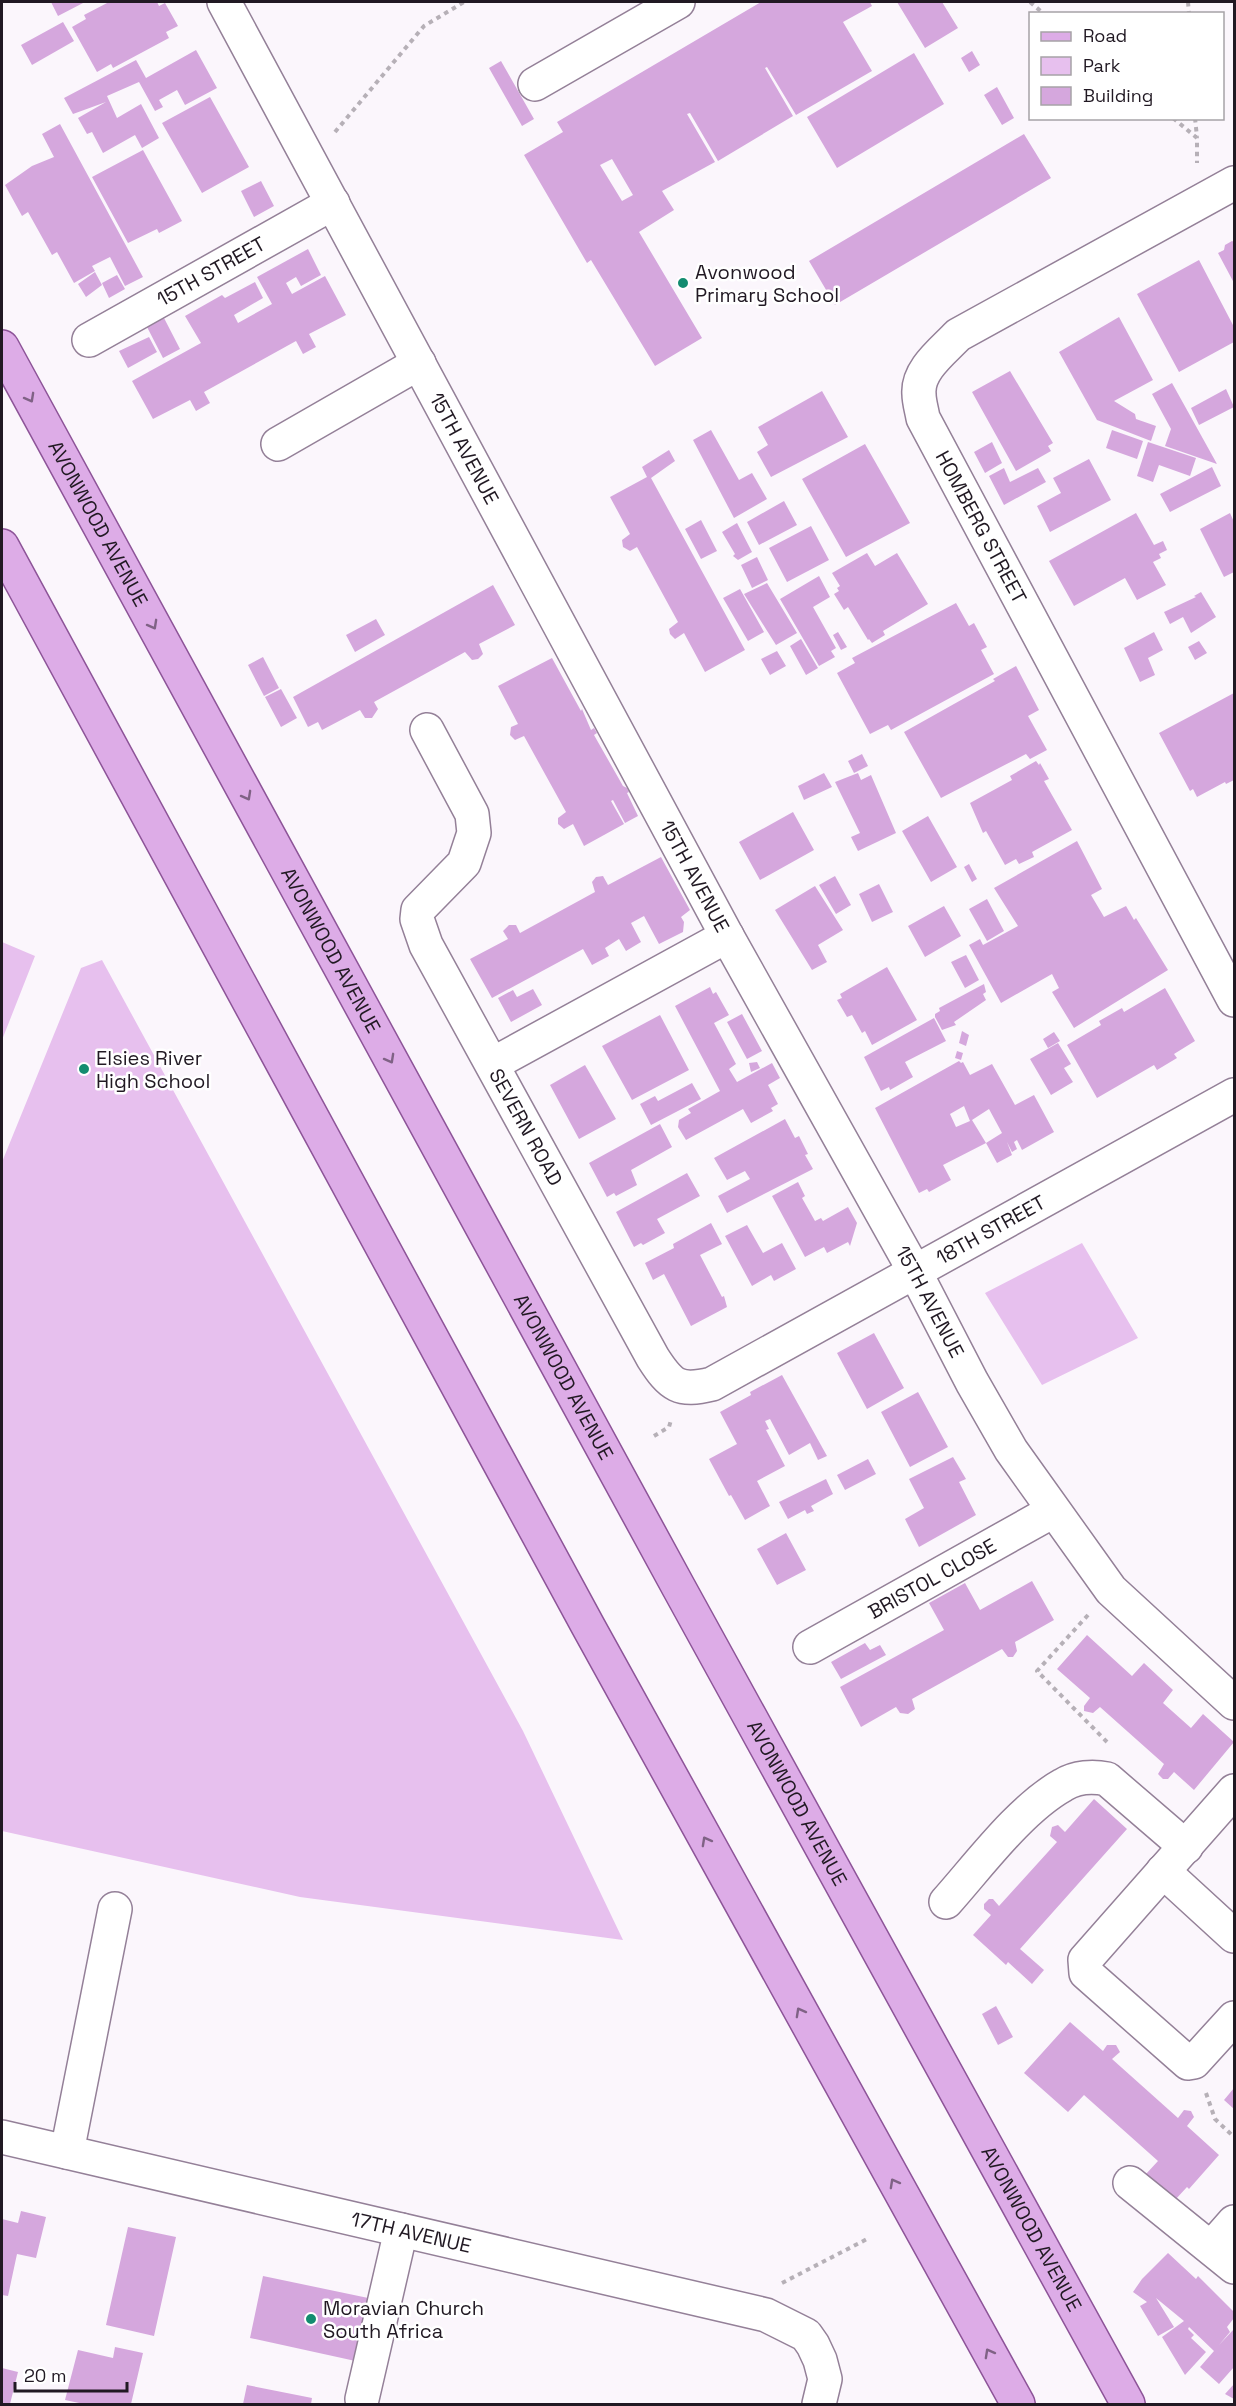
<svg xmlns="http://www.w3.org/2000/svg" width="1236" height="2406" font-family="'Space Grotesk',sans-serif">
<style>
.green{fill:#e7c0ee}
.building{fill:#d5a7dd;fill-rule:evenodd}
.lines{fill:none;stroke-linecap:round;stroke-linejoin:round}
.minor-casing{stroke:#948098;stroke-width:36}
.major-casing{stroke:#8d5498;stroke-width:36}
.path{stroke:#b6b0b7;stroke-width:4;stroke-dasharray:4.5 4.5;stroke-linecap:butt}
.minor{stroke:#fff;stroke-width:33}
.major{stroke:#ddace7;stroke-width:33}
.oneway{stroke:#7f6285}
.poi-dot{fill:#138c70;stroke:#fff;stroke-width:2}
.labels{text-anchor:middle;stroke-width:5;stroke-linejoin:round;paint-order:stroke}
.street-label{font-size:20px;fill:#211923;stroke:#fff}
.poi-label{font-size:20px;fill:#211923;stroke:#fff;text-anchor:start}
</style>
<rect width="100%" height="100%" fill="#fbf6fc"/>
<path class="green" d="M2,942L35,956L2,1040Z
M102,960L523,1731L623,1940L300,1897L2,1831V1162L81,968Z
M1082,1243L1138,1338L1042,1385L985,1293Z"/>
<path class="building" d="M51,2H85L58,16Z
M109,2H157L159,6L165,3L178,26L166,32L169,38L113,68L111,64L97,72L72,27L86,19L84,15Z
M761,2H870L872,6L843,22L872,71L796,115L767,67L765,68L793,116L718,161L690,113L687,114L715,162L662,191L674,210L639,232L702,338L655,366L591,260L587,263L524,155L563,132L557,122ZM612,159L633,195L622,201L600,165Z
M897,2H942L958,28L925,48Z
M63,22L74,41L32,65L21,45Z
M196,50L217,88L185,105L177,90L159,100L163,107L155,111L139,82L107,96L117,118L141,104L159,138L142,148L135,135L103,153L92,132L87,134L78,118L106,102L73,114L64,98L136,60L146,78Z
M972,51L980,65L969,72L961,58Z
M914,53L944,104L837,168L807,117Z
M501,61L534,119L522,126L489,68Z
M997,87L1014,118L1002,125L984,95Z
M210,97L249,167L202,193L162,123Z
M60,124L143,277L125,286L110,257L92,266L95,271L74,283L57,252L52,255L28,212L22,216L5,185L32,166L54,157L42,134Z
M1024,134L1051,178L835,305L809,261Z
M143,150L182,221L159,233L157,229L128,243L92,177Z
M261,181L274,206L254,217L241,191Z
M1232,241L1234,242V283L1218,253L1224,250L1225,245Z
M308,249L321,275L301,286L296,277L286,283L292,294L325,276L346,315L309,334L316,347L303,354L296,341L204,392L210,403L196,411L190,400L153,419L132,381L201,343L185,316L222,295L225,298L255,282L263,298L234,315L238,323L272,304L257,277Z
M1199,260L1234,327V342L1179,372L1137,294Z
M95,272L102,285L86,297L78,284Z
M117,275L125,289L109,298L102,283Z
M1119,317L1153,380L1114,401L1135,414L1136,419L1156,426L1151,441L1097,420L1059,352Z
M164,318L180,349L163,358L147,327Z
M149,337L157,352L128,368L119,351Z
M1010,371L1053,443L1048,446L1051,451L1016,471L972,392Z
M1172,383L1217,464L1165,446L1171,429L1152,394Z
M1226,389L1234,407L1199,425L1191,408Z
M822,391L848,437L771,477L757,452L768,445L758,427Z
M711,430L739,480L752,473L767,499L734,518L693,440Z
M1112,430L1143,441L1137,459L1106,448Z
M992,442L1002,463L985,473L974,452Z
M1148,442L1196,458L1190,476L1159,465L1153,482L1137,476Z
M865,444L910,523L846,557L802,479Z
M669,450L675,461L651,478L745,650L705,672L684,633L675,639L670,634L669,629L678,622L637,547L630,551L623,547L622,540L630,534L610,497L647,477L642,467Z
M1089,459L1111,500L1050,532L1037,506L1061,493L1053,478Z
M1212,467L1221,486L1170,512L1160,494Z
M1004,468L1010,482L1038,468L1046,482L1004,505L989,476Z
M784,501L797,525L759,545L747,522Z
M1136,513L1154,545L1163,541L1167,550L1159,554L1161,558L1153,562L1166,585L1137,600L1125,578L1074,606L1049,561Z
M1230,513L1234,522V572L1224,577L1200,529Z
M701,520L717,551L701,559L685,529Z
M737,523L752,552L738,560L733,556L735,554L722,532Z
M811,526L829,560L787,582L769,548Z
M867,553L875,566L897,553L928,604L883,631L885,635L872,643L869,639L868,640L848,607L844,610L834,594L839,591L837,588L840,586L832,573Z
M757,557L768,580L752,588L741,565Z
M819,576L830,597L813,607L836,648L831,651L835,657L819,666L780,599Z
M767,583L797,633L776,645L744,594Z
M493,585L515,625L479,644L483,654L478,659L472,660L465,652L374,702L378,709L372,718H365L360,710L322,730L318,722L308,727L293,697Z
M740,589L764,632L748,641L723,598Z
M1201,592L1216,617L1191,633L1183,617L1170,624L1164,612L1196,597L1194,596Z
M956,603L969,626L974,623L987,647L981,650L994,674L891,730L888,725L870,734L837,673L855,663L852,658Z
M376,619L385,635L355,652L346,635Z
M838,632L847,647L841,650L833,635Z
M1154,632L1163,650L1148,658L1155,675L1140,682L1124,648Z
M801,639L818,668L806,675L790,646Z
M1199,641L1207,653L1195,660L1188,647Z
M777,651L786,666L770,675L761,659Z
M263,657L279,688L264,696L248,665Z
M552,658L581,711L582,709L591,730L594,728L597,733L594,735L623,786L627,788L629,792L627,793L638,816L625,823L613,800L611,801L624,824L584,846L573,824L564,829L558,824V818L566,812L524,736L515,740L510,735L511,727L518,724L498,686Z
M1016,666L1039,710L1028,716L1047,750L1030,759L1026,754L941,798L904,732L995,681L993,679Z
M281,689L297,718L281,727L265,697Z
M1234,693V780L1226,784L1225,782L1197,797L1193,789L1190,791L1159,733Z
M862,754L868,766L854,773L848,761Z
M1036,761L1039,765L1040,763L1049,779L1044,781L1072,830L1032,852L1034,857L1019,864L1016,859L1005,865L986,831L983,833L970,803L1012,780L1010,776Z
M824,773L832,787L804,800L798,786Z
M858,773L861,780L871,775L896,833L858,851L851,837L860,833L835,782Z
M793,812L814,850L760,880L739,842Z
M928,816L957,867L931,882L902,831Z
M1077,841L1102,889L1091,895L1104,917L1126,906L1134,920L1136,918L1168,970L1074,1028L1052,992L1059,988L1052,974L1001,1003L969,945L980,939L983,945L1018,926L994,888Z
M661,857L690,910L681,917L684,922L683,932L659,944L644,916L631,923L641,942L626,951L619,939L605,948L609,956L592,965L583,949L492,998L470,959L508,939L503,931L509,925H516L520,933L595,892L592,882L596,877L603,876L608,885Z
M969,864L977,879L972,882L964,867Z
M835,876L851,905L836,914L819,885Z
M879,884L893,912L872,922L859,894Z
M815,886L843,930L818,945L827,962L812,970L775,910Z
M987,899L1004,931L987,941L969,909Z
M944,906L961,936L925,957L908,926Z
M966,955L979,980L965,988L951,962Z
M887,967L917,1020L872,1045L865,1031L862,1033L852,1015L847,1017L837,1000L842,998L840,994Z
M984,984L986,992L983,994L986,1000L954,1022L956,1025L942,1030L935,1017V1014L940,1011L939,1008Z
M710,987L713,994L716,992L729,1015L714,1023L736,1064L729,1069L737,1082L772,1063L780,1078L768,1085L778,1104L771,1108L773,1111L751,1123L743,1109L686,1140L678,1127L679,1120L691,1113L688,1109L720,1091L675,1006Z
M1165,988L1195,1041L1174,1054L1177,1058L1157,1070L1154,1065L1097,1098L1067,1045L1101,1025L1099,1021L1122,1008L1124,1012Z
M533,989L542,1005L511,1022L498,998L513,990L517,997Z
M742,1014L762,1051L747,1059L727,1022Z
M660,1015L689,1070L632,1100L602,1046Z
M934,1018L946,1041L905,1062L913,1077L890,1090L889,1087L881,1091L864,1057Z
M962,1031L969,1035L966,1046L959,1043Z
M1054,1032L1060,1041L1048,1048L1043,1039Z
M1058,1043L1071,1064L1064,1068L1073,1082L1051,1095L1030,1059Z
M957,1051L963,1053L961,1060L955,1058Z
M959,1061L961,1063L963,1062L970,1075L992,1064L1015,1105L1034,1095L1054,1132L1022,1150L1017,1140L1014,1142L1017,1149L1012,1152L1007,1142L1012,1155L997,1163L986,1143L943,1165L951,1180L929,1192L927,1189L919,1193L875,1108ZM964,1106L970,1121L956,1127L950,1114ZM989,1109L1002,1133L986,1143L972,1120Z
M757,1062L760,1068L751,1072L749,1063Z
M585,1065L616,1119L579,1139L550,1085Z
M692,1083L701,1099L651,1125L640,1104L655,1096L658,1101Z
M785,1119L795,1138L799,1136L808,1154L805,1155L813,1169L727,1213L718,1196L750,1179L745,1171L727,1180L714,1158Z
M660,1124L672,1147L631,1170L637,1185L616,1196L614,1193L607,1197L589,1163Z
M687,1173L700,1196L657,1219L665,1233L643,1245L641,1243L634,1247L616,1212Z
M798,1182L805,1196L802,1198L815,1221L821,1218L823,1221L848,1207L857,1223L850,1246L848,1242L827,1253L824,1247L805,1257L772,1196Z
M711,1223L722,1244L700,1255L722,1297L724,1296L727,1307L691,1326L664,1274L653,1280L645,1263L674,1248L673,1244Z
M747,1225L763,1253L782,1243L796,1269L774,1281L771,1275L752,1286L725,1236Z
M874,1333L904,1388L867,1409L837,1353Z
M782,1375L827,1456L818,1460L810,1443L789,1455L770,1419L765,1421L769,1429L766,1430L785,1466L757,1481L770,1506L745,1520L731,1495L729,1496L709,1459L737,1444L720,1412L751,1395L750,1392Z
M918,1392L948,1447L910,1467L881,1412Z
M953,1457L966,1479L959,1482L976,1515L919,1547L905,1519L924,1508L909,1479Z
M868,1459L876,1474L845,1490L837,1475Z
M826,1479L833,1494L811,1506L814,1511L807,1514L805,1510L788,1519L779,1502Z
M786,1533L806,1570L777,1585L757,1549Z
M1032,1581L1054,1620L1015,1642L1017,1651L1013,1657H1008L1002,1649L912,1699L915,1709L908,1714L900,1713L896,1707L861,1727L840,1687L944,1630L929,1603L965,1583L980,1610Z
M1087,1635L1132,1676L1144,1663L1173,1690L1163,1703L1191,1728L1203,1714L1234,1742L1194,1790L1174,1772L1168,1779H1163L1158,1774L1164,1764L1100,1707L1093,1713L1084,1711V1706L1090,1698L1057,1669Z
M865,1643L870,1650L880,1645L886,1655L841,1679L831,1662Z
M1094,1799L1127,1829L1020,1949L1044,1970L1032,1984L1008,1962L1006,1965L973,1935L991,1915L984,1909V1904L989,1899H993L999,1906L1057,1842L1050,1836L1052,1827L1058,1825L1065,1832Z
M996,2006L1013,2037L998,2045L982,2014Z
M1070,2022L1103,2051L1107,2045H1116L1120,2052L1112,2059L1178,2118L1184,2110L1191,2111L1194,2117L1187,2126L1219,2155L1189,2189L1187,2187L1175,2200L1146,2174L1158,2161L1084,2095L1068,2112L1024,2073Z
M1234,2088V2109L1224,2100Z
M21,2211L46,2217L36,2258L17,2254L8,2296L2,2295V2219L18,2223Z
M128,2227L176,2237L154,2336L106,2325Z
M1168,2253L1196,2279L1198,2276L1234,2312V2318L1227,2327L1230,2332L1219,2345L1234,2329V2367L1219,2384L1200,2367L1214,2351L1189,2327L1188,2329L1194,2335L1191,2338L1206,2352L1185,2375L1162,2337L1184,2321L1156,2298L1174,2327L1158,2336L1140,2306L1147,2302L1133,2292L1142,2279Z
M263,2276L373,2299L360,2362L250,2338Z
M115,2347L143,2353L131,2404H84L65,2400L78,2350L113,2358Z
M2,2368L18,2372L10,2404H2Z
M1234,2384V2399L1225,2394Z
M247,2385L312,2398L311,2404H243Z"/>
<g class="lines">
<g class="minor-casing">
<g id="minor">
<path id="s1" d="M224,2L727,936L915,1272L972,1382L1011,1450L1111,1590L1234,1703"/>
<path d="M535,84L678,2"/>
<path id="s2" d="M1234,183L958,335C943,351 917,370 919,394C919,402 922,411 923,418L1234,1000"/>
<path id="s3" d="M89,340L333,203"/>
<path d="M278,444L419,363"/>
<path id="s4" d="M427,730L472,814L474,833L464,863L418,910L417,919L426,945L653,1358C671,1386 679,1392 712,1384L1234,1095"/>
<path d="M493,1064L727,936"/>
<path id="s5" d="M810,1647L1053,1511"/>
<path d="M1234,1791L1085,1960L1086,1973L1188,2063L1194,2062L1234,2018"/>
<path d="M1163,1871L1234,1936"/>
<path d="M946,1902C979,1865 1020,1809 1063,1785C1076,1777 1093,1776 1107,1779L1186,1847"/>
<path id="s6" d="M2,2137L766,2315L806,2335L813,2345L820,2360L825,2379L819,2404"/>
<path d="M67,2152L115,1909"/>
<path d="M1130,2183L1234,2267"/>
<path d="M1212,2247L1234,2222"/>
<path d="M362,2399L401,2230"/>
</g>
</g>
<g class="major-casing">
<g id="major">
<path id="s7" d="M2,347L679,1588L1128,2404"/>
<path d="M2,546L588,1626L1018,2404"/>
</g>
</g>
<path class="path" d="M1030,2L1044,14
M1188,2L1189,14
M1173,118L1197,138V163
M1195,118L1197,137
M335,132L424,26L464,2
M654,1436L669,1427L671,1420
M1088,1615L1037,1671L1107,1742
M1206,2093L1215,2119L1234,2137
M782,2283L869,2238"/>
<use href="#minor" class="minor"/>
<use href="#major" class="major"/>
</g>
<defs><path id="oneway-chevron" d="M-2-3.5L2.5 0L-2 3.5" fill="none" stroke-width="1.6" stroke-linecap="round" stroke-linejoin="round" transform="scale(1.5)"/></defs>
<g class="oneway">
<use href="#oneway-chevron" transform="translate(30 398) rotate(61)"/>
<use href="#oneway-chevron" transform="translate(153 625) rotate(61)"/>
<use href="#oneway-chevron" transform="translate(247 796) rotate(61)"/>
<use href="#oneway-chevron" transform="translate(390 1059) rotate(61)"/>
<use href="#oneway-chevron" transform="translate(706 1841) rotate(-119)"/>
<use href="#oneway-chevron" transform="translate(800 2012) rotate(-119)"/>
<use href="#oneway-chevron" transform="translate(894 2183) rotate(-119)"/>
<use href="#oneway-chevron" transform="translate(989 2353) rotate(-119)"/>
</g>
<g class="poi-dot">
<circle cx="683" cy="283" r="6"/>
<circle cx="84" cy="1069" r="6"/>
<circle cx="311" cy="2319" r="6"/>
</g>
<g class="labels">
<g class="street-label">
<text dy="7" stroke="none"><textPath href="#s3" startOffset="140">15TH STREET</textPath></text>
<text dy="7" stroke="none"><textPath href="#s1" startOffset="507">15TH AVENUE</textPath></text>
<text dy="7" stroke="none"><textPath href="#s7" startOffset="201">AVONWOOD AVENUE</textPath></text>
<text dy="7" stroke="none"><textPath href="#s2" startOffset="536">HOMBERG STREET</textPath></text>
<text dy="7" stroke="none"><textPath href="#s1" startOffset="993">15TH AVENUE</textPath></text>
<text dy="7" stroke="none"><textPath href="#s7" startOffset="687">AVONWOOD AVENUE</textPath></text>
<text dy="7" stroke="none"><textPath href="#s4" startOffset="456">SEVERN ROAD</textPath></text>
<text dy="7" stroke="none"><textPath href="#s4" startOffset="1110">18TH STREET</textPath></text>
<text dy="7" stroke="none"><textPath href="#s1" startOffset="1479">15TH AVENUE</textPath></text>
<text dy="7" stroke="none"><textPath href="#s7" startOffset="1173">AVONWOOD AVENUE</textPath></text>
<text dy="7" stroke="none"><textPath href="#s5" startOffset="140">BRISTOL CLOSE</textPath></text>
<text dy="7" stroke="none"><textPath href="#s7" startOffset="1659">AVONWOOD AVENUE</textPath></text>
<text dy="7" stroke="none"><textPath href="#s7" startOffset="2145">AVONWOOD AVENUE</textPath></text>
<text dy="7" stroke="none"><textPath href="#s6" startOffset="420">17TH AVENUE</textPath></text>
</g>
<g class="poi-label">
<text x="695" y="279">Avonwood<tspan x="695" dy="23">Primary School</tspan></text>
<text x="96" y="1065">Elsies River<tspan x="96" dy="23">High School</tspan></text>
<text x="323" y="2315">Moravian Church<tspan x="323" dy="23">South Africa</tspan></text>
</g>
</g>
<rect width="1236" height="2406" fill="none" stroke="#211923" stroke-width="6"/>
<rect x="1029" y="12" width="195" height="108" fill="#ffffff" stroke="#a6a3a7" stroke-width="1.5"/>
<rect x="1041" y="32" width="30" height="9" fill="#ddace7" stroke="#a6a3a7" stroke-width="1.5"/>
<text x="1083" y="42" font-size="18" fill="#211923">Road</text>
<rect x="1041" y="57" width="30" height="18" fill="#e7c0ee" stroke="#a6a3a7" stroke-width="1.5"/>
<text x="1083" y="72" font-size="18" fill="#211923">Park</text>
<rect x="1041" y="87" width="30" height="18" fill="#d5a7dd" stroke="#a6a3a7" stroke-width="1.5"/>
<text x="1083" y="102" font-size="18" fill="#211923">Building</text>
<path d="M15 2382v9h112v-9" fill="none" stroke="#211923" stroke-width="3"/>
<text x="24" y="2382" font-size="18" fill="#211923" stroke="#ffffff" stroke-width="4.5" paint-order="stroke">20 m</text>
</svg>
